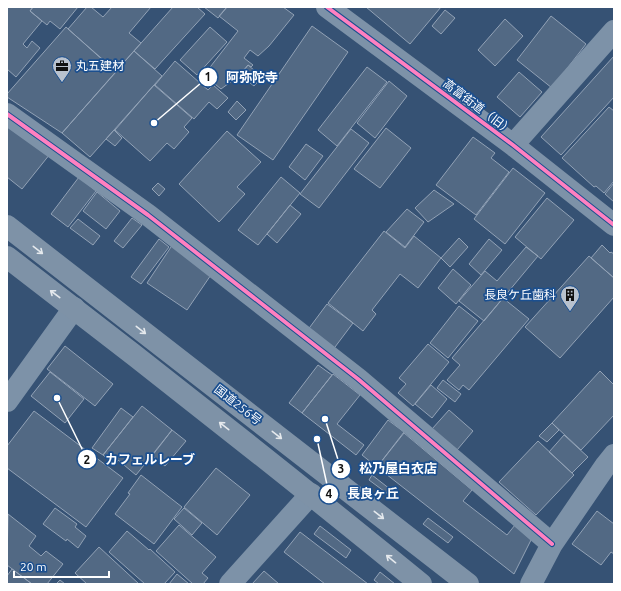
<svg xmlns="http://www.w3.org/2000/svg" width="621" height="591" font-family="Ubuntu,'Noto Sans JP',sans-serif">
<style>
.building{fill:#526984;stroke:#92a2b6}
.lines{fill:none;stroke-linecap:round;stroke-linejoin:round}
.street{stroke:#7d92a8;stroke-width:22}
.highway{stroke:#7e92a7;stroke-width:22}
.cycleway-casing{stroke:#1b4f8f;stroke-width:6}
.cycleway{stroke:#ff80c0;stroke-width:4}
.oneway{stroke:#e5e9ed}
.labels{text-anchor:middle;stroke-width:3.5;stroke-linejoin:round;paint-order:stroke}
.poi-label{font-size:12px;fill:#fff;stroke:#1b4f8f;text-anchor:start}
.street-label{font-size:12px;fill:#fff;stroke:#1b4f8f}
.leader{fill:none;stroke:#fff;stroke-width:1.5}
.callout-dot{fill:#fff;stroke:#1b4f8f;stroke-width:1.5}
.mark-label{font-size:12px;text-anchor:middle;font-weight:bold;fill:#111}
.callout-label{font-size:13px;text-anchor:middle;font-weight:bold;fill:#fff;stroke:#1b4f8f;stroke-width:3.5;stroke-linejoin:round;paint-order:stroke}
</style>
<rect width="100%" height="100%" fill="#365274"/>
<path class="building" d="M7,7H33L30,11L42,21L23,44L27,48L32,41L40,48L16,77L7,69Z
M33,7H78L60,29L50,21L47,25L30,11Z
M87,7H91L103,17L112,7H151L129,33L141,43L116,71L68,29Z
M173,7H197L205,14L155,69L134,51Z
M204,7H227L218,18Z
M227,7H283L294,15L269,46L258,56L250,50L244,58L253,65L251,67L248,65L240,75L221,89L204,75L238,31L219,16Z
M366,7H441L410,44Z
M445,10L455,18L441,34L432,26Z
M551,16L586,44L552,88L517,60Z
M505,19L523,36L495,66L478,50Z
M312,26L348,52L273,160L237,135Z
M66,27L116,72L62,133L7,97V94Z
M210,27L227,42L197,75L180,60Z
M134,51L162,76L90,157L62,133Z
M614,56V97L561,155L541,137Z
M175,61L208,90L213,85L228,98L217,109L209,102L194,119L155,85Z
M248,65L262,77L254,86L240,75Z
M367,67L387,82L337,146L318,130Z
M519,72L542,92L520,117L497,97Z
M389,81L407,96L375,138L357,123Z
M154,85L192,118L184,127L189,132L174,149L167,143L150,161L115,130Z
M237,101L246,110L236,120L228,112Z
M609,107L614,111V181L604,193L596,186L594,187L562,158Z
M7,124L50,154L22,189L7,177Z
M386,128L411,148L380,188L354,169Z
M351,129L369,143L319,208L300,194Z
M114,130L122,138L115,146L106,139Z
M227,131L261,162L237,187L245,194L219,222L179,184Z
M473,137L495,153L491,158L509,172L476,215L436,185Z
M306,144L323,156L305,180L289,167Z
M513,168L545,193L505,244L474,219Z
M79,177L96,191L68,227L51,214Z
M281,177L300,193L258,245L238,230Z
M158,183L165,189L159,196L152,189Z
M614,183V202L605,194Z
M434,190L454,204L428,222L415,208Z
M97,192L120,211L106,229L83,211Z
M547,198L574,220L541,259L515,237Z
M290,205L301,214L277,243L267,234Z
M407,209L424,222L405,247L386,232Z
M132,218L142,225L123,248L114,241Z
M78,219L100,236L93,245L70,228Z
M384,231L405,248L414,236L441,258L418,288L400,274L372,310L376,314L363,331L328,303Z
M459,238L468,247L450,267L441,258Z
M159,239L169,247L141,284L131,277Z
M489,239L502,250L481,275L469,264Z
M173,244L213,272L187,310L147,283Z
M602,245L610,253L611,252L614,254V278L591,258Z
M526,247L538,256L484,321L459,301L485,271L497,281Z
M589,256L614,278V297L560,358L525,327Z
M453,269L471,285L456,304L438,288Z
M503,298L529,319L469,390L463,385L459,390L447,380L460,365L452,358Z
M327,304L353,323L332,351L307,331Z
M459,306L478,321L448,358L430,343Z
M428,344L449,362L413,406L398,393L406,384L399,378Z
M65,346L113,384L95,406L47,369Z
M318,365L332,375L302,413L289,403Z
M600,371L614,385V415L581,450L552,423Z
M50,372L84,399L65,423L31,396Z
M333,374L360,395L337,424L364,445L356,455L302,413Z
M443,380L461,394L455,402L437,388Z
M431,385L447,399L432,418L415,404Z
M142,406L172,430L136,475L118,460L115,465L103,455Z
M121,408L133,417L103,455L92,448Z
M449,410L473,431L457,450L432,429Z
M34,411L123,478L86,527L7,468V446Z
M388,420L404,432L377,467L362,455Z
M552,423L559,430L547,442L539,436Z
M172,430L186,441L165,466L152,456Z
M404,433L472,490L463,501L507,535L515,525L531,540L514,574L377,467Z
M564,435L588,457L572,473L549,452Z
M538,441L574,475L536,515L499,482Z
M216,468L250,495L217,535L184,507Z
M141,475L182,507L154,544L115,514L130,494L128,493Z
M372,475L395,493L392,497L369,480Z
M55,508L77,524L75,527L86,536L78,548L67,539L66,541L43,524Z
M184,508L202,523L192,535L174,519Z
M597,511L614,524V554L611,552L601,565L572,544Z
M8,514L36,536L29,546L41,556L46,551L63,564L47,584H32L7,565Z
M428,518L453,537L448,543L423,524Z
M179,525L216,557L202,573L208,578L203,584H193L156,551Z
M320,526L351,550L346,558L314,534Z
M127,531L149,550L150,549L175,572L164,584H145L109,552Z
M300,532L368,584H325L284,552Z
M99,547L139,584H87L75,573Z
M12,569L32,584H7V576Z
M264,571L279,584H252Z
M380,572L395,584H379L374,580Z
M177,574L189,584H169Z
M60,580L65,584H56Z"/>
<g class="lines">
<path class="street" d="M327,7L513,145L614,225
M7,114L148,215L358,379L552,544
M513,145L614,31
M7,401L74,308
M230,584L311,494
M531,584L552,544L606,465L614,455"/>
<path class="highway" d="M7,226L468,584
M7,257C147,364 285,473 421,584"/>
<g class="cycleway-casing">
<path id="cycleway" d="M327,7L513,145L614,225
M7,114L148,215L358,379L552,544"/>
</g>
<use href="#cycleway" class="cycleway"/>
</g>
<defs><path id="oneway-shaft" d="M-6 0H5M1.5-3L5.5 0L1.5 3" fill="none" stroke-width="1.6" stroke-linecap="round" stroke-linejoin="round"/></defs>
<g class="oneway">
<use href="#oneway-shaft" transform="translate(38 250) rotate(38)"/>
<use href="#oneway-shaft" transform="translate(55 294) rotate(-143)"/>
<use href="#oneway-shaft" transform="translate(141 330) rotate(38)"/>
<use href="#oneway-shaft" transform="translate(224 426) rotate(-142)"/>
<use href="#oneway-shaft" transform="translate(277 435) rotate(38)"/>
<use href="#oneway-shaft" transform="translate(379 515) rotate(38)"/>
<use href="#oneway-shaft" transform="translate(391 559) rotate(-141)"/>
</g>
<defs>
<g id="office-pin" transform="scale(1)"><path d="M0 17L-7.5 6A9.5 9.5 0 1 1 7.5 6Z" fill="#b9c2ce" stroke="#1b4f8f"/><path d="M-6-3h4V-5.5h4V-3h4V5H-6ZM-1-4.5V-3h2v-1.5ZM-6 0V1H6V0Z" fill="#111"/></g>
<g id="building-pin" transform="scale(1)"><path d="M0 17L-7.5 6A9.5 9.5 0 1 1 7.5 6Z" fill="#b9c2ce" stroke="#1b4f8f"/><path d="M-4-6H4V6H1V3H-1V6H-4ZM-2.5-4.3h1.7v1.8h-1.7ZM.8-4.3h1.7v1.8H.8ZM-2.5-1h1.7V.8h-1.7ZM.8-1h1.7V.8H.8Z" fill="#111"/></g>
</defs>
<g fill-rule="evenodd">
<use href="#office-pin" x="62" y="66"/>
<use href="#building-pin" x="570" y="295"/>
</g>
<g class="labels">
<g class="poi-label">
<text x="76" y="70">丸五建材</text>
<text x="556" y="299" text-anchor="end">長良ケ丘歯科</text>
</g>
<g class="street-label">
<text transform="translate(478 107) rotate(37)" y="4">高富街道（旧）</text>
<text transform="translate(238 405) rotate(38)" y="4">国道256号</text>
</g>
</g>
<path class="leader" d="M154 123L208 77M57 398L87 459M325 419L341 469M317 439L329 494"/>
<g class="callout-dot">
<circle cx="154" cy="123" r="4"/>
<circle cx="57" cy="398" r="4"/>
<circle cx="325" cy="419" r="4"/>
<circle cx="317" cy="439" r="4"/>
<circle cx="208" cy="77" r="10"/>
<circle cx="87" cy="459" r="10"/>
<circle cx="341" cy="469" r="10"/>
<circle cx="329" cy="494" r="10"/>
</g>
<g class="mark-label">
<text x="208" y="81">1</text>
<text x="87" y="464">2</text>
<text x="341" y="473">3</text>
<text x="329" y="498">4</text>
</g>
<g class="callout-label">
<text x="252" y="82">阿弥陀寺</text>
<text x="150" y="464">カフェルレーブ</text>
<text x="398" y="473">松乃屋白衣店</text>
<text x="373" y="498">長良ヶ丘</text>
</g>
<rect width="621" height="591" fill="none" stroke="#ffffff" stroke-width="16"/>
<path d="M14 571v6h95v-6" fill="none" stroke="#ffffff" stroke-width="2"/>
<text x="20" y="571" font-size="12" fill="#ffffff" stroke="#1b4f8f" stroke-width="3" paint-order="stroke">20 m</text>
</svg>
